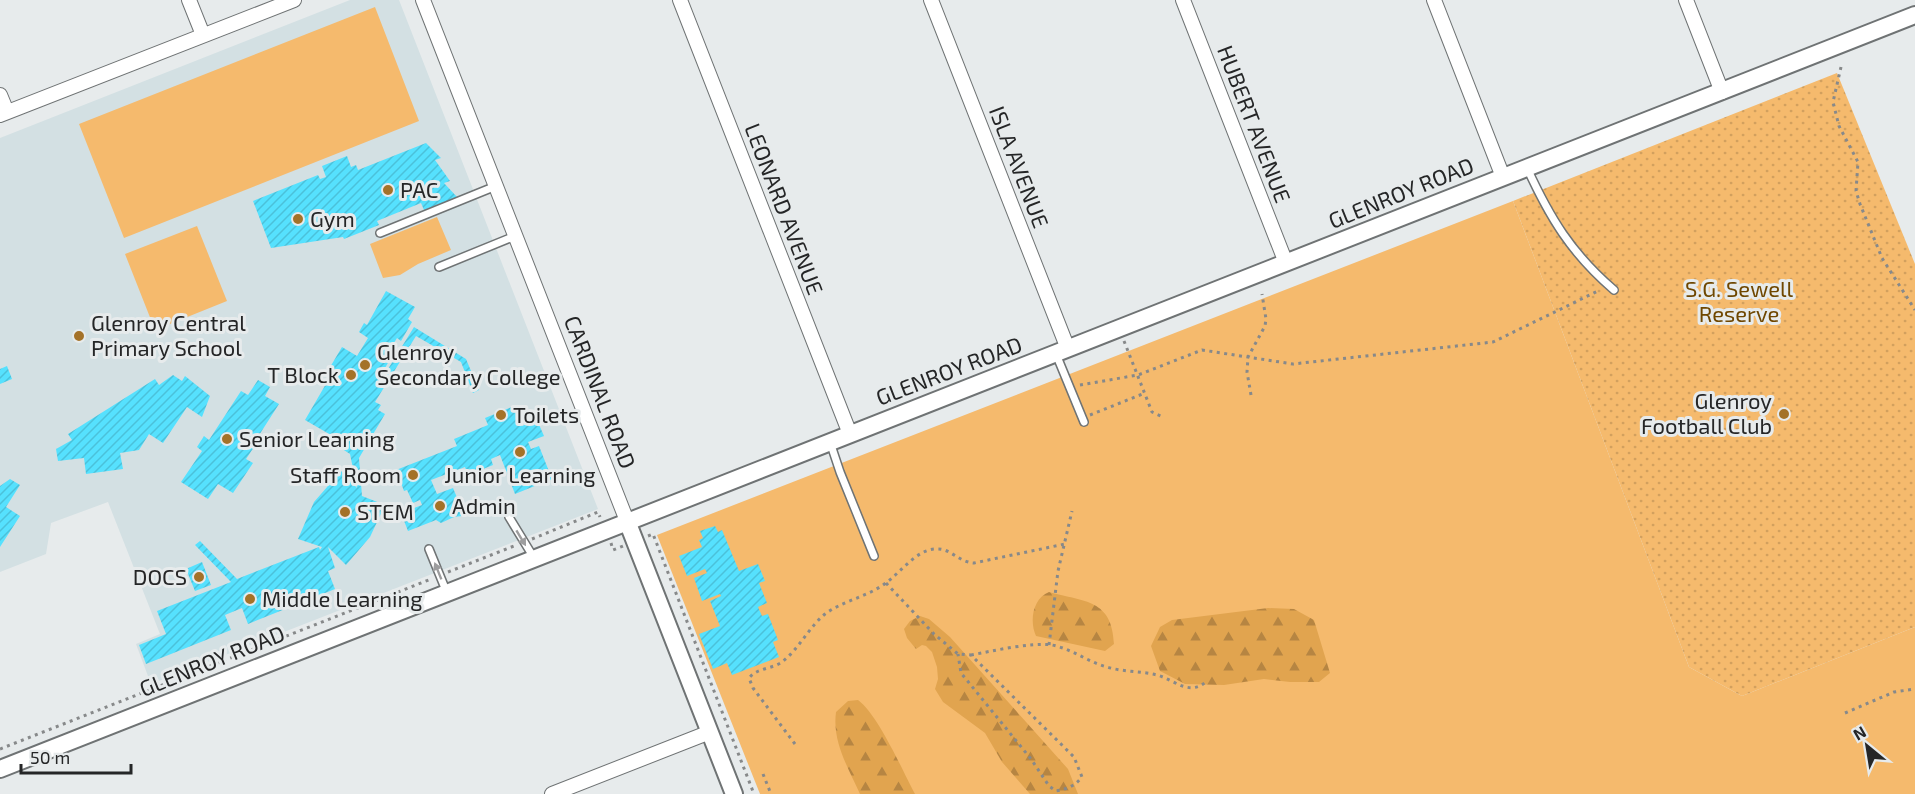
<svg xmlns="http://www.w3.org/2000/svg" width="1915" height="794" font-family="'Exo 2',sans-serif">
<style>
.built{fill:#d3e0e3}
.grass{fill:#f5ba6d}
.forest{fill:url(#forest-firs)}
.park{fill:url(#park-dots)}
.building{fill:url(#building-hatch)}
.lines{fill:none;stroke-linecap:round;stroke-linejoin:round}
.service-casing{stroke:#6f7374;stroke-width:10}
.minor-casing{stroke:#6f7374;stroke-width:16}
.tertiary-casing{stroke:#6f7374;stroke-width:20}
.path{stroke:#87898a;stroke-width:3;stroke-dasharray:3 4.5;stroke-linecap:butt}
.service{stroke:#fff;stroke-width:7}
.minor{stroke:#fff;stroke-width:14}
.tertiary{stroke:#fff;stroke-width:16}
.oneway{fill:#9d9d9e}
.poi-dot{fill:#a47228;stroke:#e7ebec;stroke-width:2}
.labels{text-anchor:middle;stroke-width:6;stroke-linejoin:round;paint-order:stroke}
.street-label{font-size:22px;fill:#252627;stroke:#e7ebec}
.poi-label{font-size:22px;fill:#252627;stroke:#e7ebec;text-anchor:start}
.park-label{font-size:22px;fill:#6f4700;stroke:#e7ebec}
</style>
<defs>
<pattern id="forest-firs" width="22" height="20" patternUnits="userSpaceOnUse" patternTransform="scale(1.5)"><rect width="22" height="20" fill="#e1a44f"/><path d="M5 1l3.5 6h-7zM16 11l3.5 6h-7z" fill="#b68542"/></pattern>
<pattern id="park-dots" width="8" height="8" patternUnits="userSpaceOnUse" patternTransform="scale(1.5)"><rect width="8" height="8" fill="#f5ba6d"/><path d="M2 2h.1M6 6h.1" fill="none" stroke="#d2a05e" stroke-width="1.8" stroke-linecap="round"/></pattern>
<pattern id="building-hatch" width="6" height="6" patternUnits="userSpaceOnUse" patternTransform="scale(1.5)"><rect width="6" height="6" fill="#56e1fe"/><path d="M-1 1l2-2M0 6l6-6M5 7l2-2" fill="none" stroke="#4bc1da"/></pattern>
</defs>
<rect width="100%" height="100%" fill="#e7ebec"/>
<path class="built" d="M350,0H399L598,509L151,684L136,644L160,634L108,502L51,523L46,554L0,572V138Z"/>
<path class="grass" d="M375,7L419,121L124,238L79,124Z
M1513,201L1689,667L1742,696L1915,627V794H760L657,535Z
M437,217L451,250L418,264L400,275L383,278L370,244Z
M197,226L227,301L155,330L125,254Z"/>
<path class="forest" d="M1049,592C1085,602 1112,599 1114,644L1105,651L1036,636C1029,621 1033,598 1049,592Z
M1268,608L1294,609L1314,620L1330,673L1319,682H1290L1264,679L1224,685L1185,684L1160,671L1151,646L1160,627L1172,620Z
M920,616L929,619L950,637L1068,769L1078,794H1030L1002,762L985,733L943,702L935,689L938,679L937,667L932,652L926,646L922,645L916,649L907,638L904,629L910,621Z
M858,700C879,716 902,770 915,794H860C848,767 832,742 836,712L848,701Z"/>
<path class="park" d="M1837,73L1915,264V627L1742,696L1689,667L1513,201Z"/>
<path class="building" d="M426,143L441,158L435,160L450,181L444,183L457,197L424,210L421,203L377,221L379,225L344,239L343,237L271,248L253,201L318,175L320,179L326,177L322,166L347,156L351,167L356,165L358,170Z
M386,291L415,307L408,319L412,322L401,341L397,338L392,346L396,349L385,368L388,369L414,327L466,359L479,390L473,393L461,362L416,336L375,402L381,405L378,410L385,414L359,458L362,496L385,505L370,537L346,565L328,547L335,568L328,571L335,589L248,624L242,608L225,615L231,630L146,664L139,645L166,634L157,611L231,582L195,545L200,541L237,579L319,547L320,550L322,547L298,539L314,502L341,471L357,488L350,454L333,443L336,438L305,420L330,377L326,374L342,347L357,356L368,338L359,332L364,323L367,325Z
M7,366L12,379L0,384V369Z
M173,375L182,381L185,376L210,396L202,417L187,407L163,443L149,434L139,450L120,453L123,469L86,474L84,458L58,461L56,449L72,440L68,434L155,379L159,385Z
M258,380L270,387L265,396L279,404L254,443L256,444L246,459L253,463L233,493L218,484L208,499L181,482L202,451L197,447L204,436L209,440L241,391L248,395Z
M514,406L522,426L537,420L544,436L528,442L531,449L539,446L552,479L515,494L500,455L491,459L493,465L468,475L465,467L431,480L437,494L453,488L461,507L468,504L470,515L454,517L441,523L436,520L408,531L401,513L422,505L420,500L413,503L407,490L404,491L396,470L457,446L454,439L488,425L485,418Z
M10,479L20,485L6,507L20,516L0,547V486Z
M715,526L718,532L722,530L739,571L758,564L765,581L759,583L767,603L758,607L762,616L768,614L778,640L773,642L779,657L732,675L727,663L713,669L699,634L720,626L710,601L721,596L720,594L702,601L694,578L707,573L705,569L687,576L679,556L702,547L699,540L703,538L700,531Z
M202,562L211,585L195,591L186,569Z"/>
<g class="lines">
<g class="service-casing">
<path id="service" d="M1527,168C1550,218 1571,253 1614,290
M380,233L496,186
M439,267L515,236
M1056,354L1084,422
M830,442L840,472L874,556
M509,517L534,558
M429,549L447,593"/>
</g>
<g class="minor-casing">
<path id="minor" d="M189,0L203,35
M423,0L627,521
M680,0L850,434
M931,0L1068,349
M1183,0L1286,263
M1434,0L1503,177
M1686,0L1722,92
M0,95L7,112
M0,115L294,0
M552,794L710,732"/>
</g>
<g class="tertiary-casing">
<path id="tertiary" d="M627,521L734,794
M0,769L1915,15"/>
</g>
<path class="path" d="M1841,67L1833,102L1839,126L1858,162L1856,191L1860,204L1882,258L1915,310
M1124,341L1152,412L1163,417
M1080,385L1138,375L1202,350L1293,364L1493,342L1600,290
M1251,395L1247,372L1248,357L1265,326L1266,319L1262,294
M1090,415L1145,393
M648,536L653,534L754,794
M532,539L598,512L600,517
M611,543L613,550L623,546
M448,572L514,546
M886,583L934,634L958,654L971,655L1074,757L1082,777C1075,786 1067,789 1056,791L1049,786L1031,759L961,673L958,654
M1049,645L1058,571L1072,511
M971,655C993,651 1031,642 1052,645C1072,649 1088,662 1107,667C1123,672 1141,671 1157,675C1175,680 1189,697 1207,681
M1845,713L1894,692L1915,689
M795,744L753,688L749,678C757,668 772,669 782,662C799,649 809,627 825,614C844,600 868,597 887,582C901,572 917,549 936,549C951,548 958,562 974,563L1065,544
M0,749L431,579
M763,774L771,794"/>
<use href="#service" class="service"/>
<use href="#minor" class="minor"/>
<use href="#tertiary" class="tertiary"/>
</g>
<defs><path id="oneway-solid" d="M-6-.8H1V-3.2L6.5 0L1 3.2V.8H-6Z" transform="scale(1.5)"/></defs>
<g class="oneway">
<use href="#oneway-solid" transform="translate(521 538) rotate(59)"/>
<use href="#oneway-solid" transform="translate(438 571) rotate(-112)"/>
</g>
<g class="poi-dot">
<circle cx="388" cy="190" r="6"/>
<circle cx="298" cy="219" r="6"/>
<circle cx="79" cy="336" r="6"/>
<circle cx="365" cy="365" r="6"/>
<circle cx="351" cy="375" r="6"/>
<circle cx="1784" cy="414" r="6"/>
<circle cx="501" cy="415" r="6"/>
<circle cx="227" cy="439" r="6"/>
<circle cx="520" cy="452" r="6"/>
<circle cx="413" cy="475" r="6"/>
<circle cx="440" cy="506" r="6"/>
<circle cx="345" cy="512" r="6"/>
<circle cx="199" cy="577" r="6"/>
<circle cx="250" cy="599" r="6"/>
</g>
<g class="labels">
<g class="street-label">
<text transform="translate(1254 124) rotate(69)" y="8">HUBERT AVENUE</text>
<text transform="translate(1019 167) rotate(69)" y="8">ISLA AVENUE</text>
<text transform="translate(1401 193) rotate(-22)" y="8">GLENROY ROAD</text>
<text transform="translate(784 209) rotate(69)" y="8">LEONARD AVENUE</text>
<text transform="translate(949 371) rotate(-21)" y="8">GLENROY ROAD</text>
<text transform="translate(600 392) rotate(69)" y="8">CARDINAL ROAD</text>
<text transform="translate(212 661) rotate(-22)" y="8">GLENROY ROAD</text>
</g>
<g class="poi-label">
<text x="400" y="198">PAC</text>
<text x="310" y="227">Gym</text>
<text x="91" y="331">Glenroy Central<tspan x="91" dy="25">Primary School</tspan></text>
<text x="377" y="360">Glenroy<tspan x="377" dy="25">Secondary College</tspan></text>
<text x="339" y="383" text-anchor="end">T Block</text>
<text x="1772" y="409" text-anchor="end">Glenroy<tspan x="1772" dy="25">Football Club</tspan></text>
<text x="513" y="423">Toilets</text>
<text x="239" y="447">Senior Learning</text>
<text x="401" y="483" text-anchor="end">Staff Room</text>
<text x="520" y="483" text-anchor="middle">Junior Learning</text>
<text x="452" y="514">Admin</text>
<text x="357" y="520">STEM</text>
<text x="187" y="585" text-anchor="end">DOCS</text>
<text x="262" y="607">Middle Learning</text>
</g>
<g class="park-label">
<text x="1739" y="297">S.G. Sewell<tspan x="1739" dy="25">Reserve</tspan></text>
</g>
</g>
<g transform="translate(1867 746) rotate(330)" stroke="#e7ebec" stroke-width="4.5" paint-order="stroke">
<path d="M0-4.5L10 22L0 15L-10 22Z" fill="#252627"/>
<text y="-9" font-size="16" font-weight="bold" text-anchor="middle" fill="#252627">N</text>
</g>
<path d="M21 764v9h110v-9" fill="none" stroke="#252627" stroke-width="3"/>
<text x="30" y="764" font-size="18" fill="#252627" stroke="#e7ebec" stroke-width="4.5" paint-order="stroke">50 m</text>
</svg>
